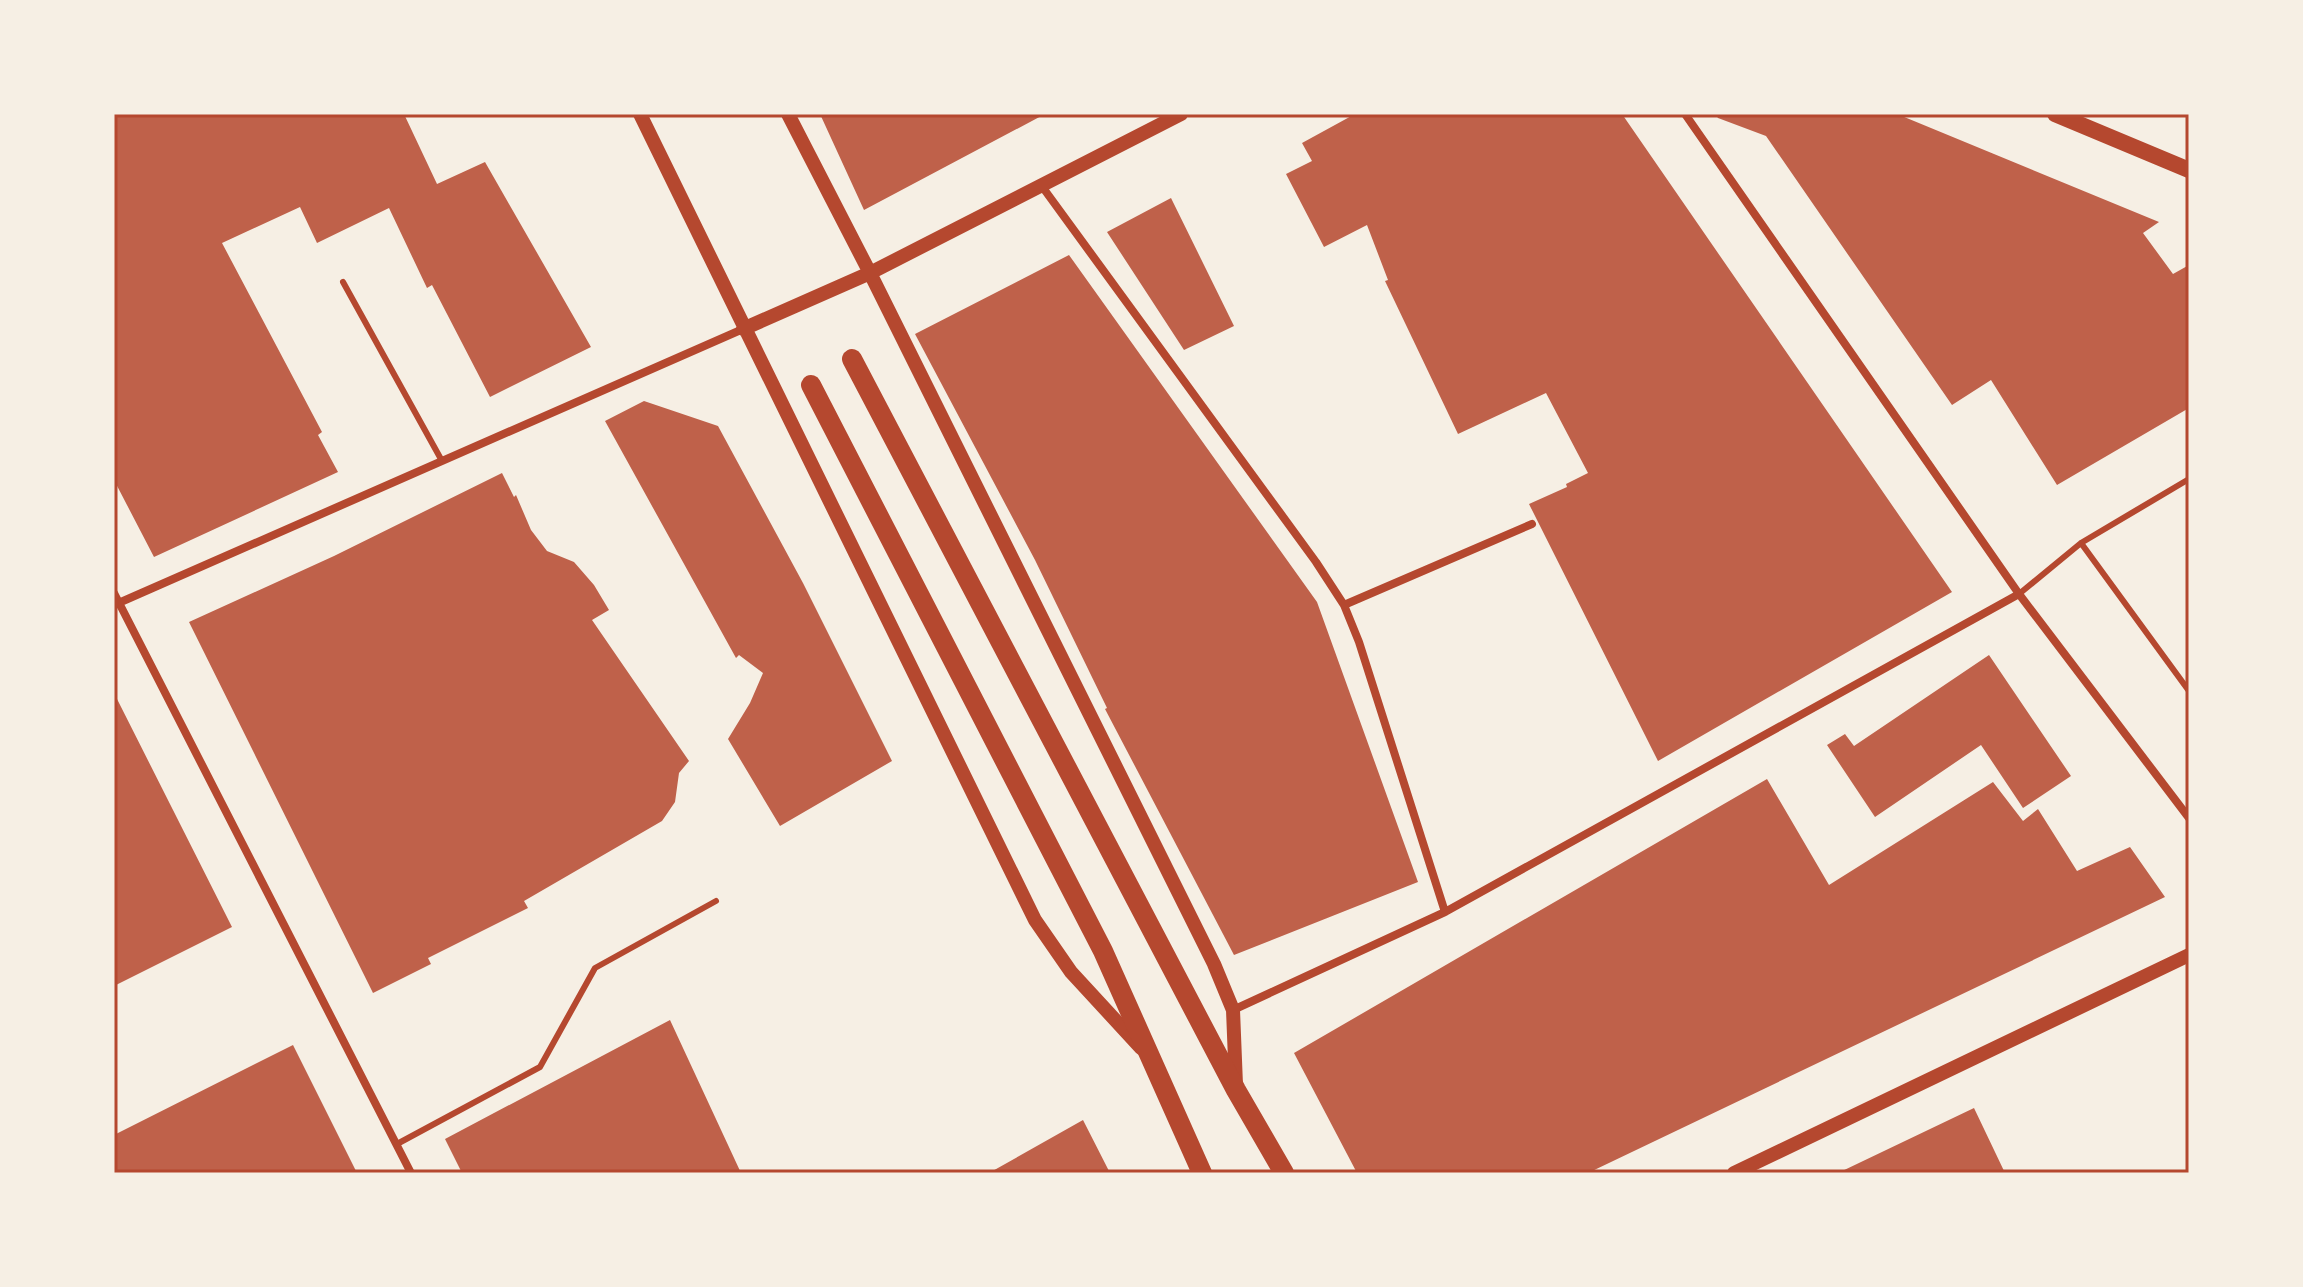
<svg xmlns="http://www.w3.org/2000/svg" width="2303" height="1287" font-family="Barlow,sans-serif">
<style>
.building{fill:#bf614a}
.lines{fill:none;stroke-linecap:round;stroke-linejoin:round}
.service{stroke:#b5482f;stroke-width:6}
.minor{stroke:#b5482f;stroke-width:8}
.tertiary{stroke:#b5482f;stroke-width:14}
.secondary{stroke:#b5482f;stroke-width:16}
.primary{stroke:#b5482f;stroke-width:20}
.neatline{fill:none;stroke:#b5482f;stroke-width:3}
</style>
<rect width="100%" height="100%" fill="#f6efe4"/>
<path class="building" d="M114,114H404L437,184L485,162L591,347L490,397L432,285L427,288L389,208L317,243L300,207L222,243L322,432L318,435L338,472L154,557L114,480Z
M820,114H1045L864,210Z
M1355,114H1622L1952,592L1658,761L1529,504L1567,487L1566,484L1588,473L1546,393L1458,434L1385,281L1388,280L1367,225L1324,247L1286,174L1312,161L1302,143Z
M1715,114H1897L2159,222L2143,233L2173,274L2189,265V408L2057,485L1991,380L1952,405L1766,136L1718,118Z
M1171,198L1234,326L1184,350L1107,232Z
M1069,255L1317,602L1418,882L1234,955L1105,709L1107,708L1035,560L915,334Z
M644,401L718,426L803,583L892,761L780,826L728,739L750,703L763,673L739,655L736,658L605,421Z
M502,473L514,497L516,495L531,530L547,551L574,562L594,585L609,610L592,620L689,761L679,773L675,802L662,821L524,901L528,908L428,958L431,964L373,993L189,622L334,556Z
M1989,655L2071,776L2023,808L1981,745L1875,817L1827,745L1845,734L1854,746Z
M114,693L232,927L114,986Z
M1767,779L1829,885L1993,782L2023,821L2038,809L2077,871L2130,847L2165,897L1588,1173H1357L1294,1053Z
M670,1020L741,1173H462L445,1139Z
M293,1045L357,1173H114V1135Z
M1974,1108L2005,1173H1838Z
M1083,1120L1110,1173H989Z"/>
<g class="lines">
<path class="service" d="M343,282L442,461
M2081,543L2189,691
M2019,594L2081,543L2189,479
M397,1144L540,1067L595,968L716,901"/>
<path class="minor" d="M1685,114L2019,594L2189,818
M1041,185L1316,562L1344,605L1359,642L1445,912
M114,593L411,1173
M114,605L743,329
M1344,605L1532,524
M1233,1010L1445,912L2019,594"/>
<path class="tertiary" d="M640,114L1035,920L1071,972L1141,1048
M788,114L870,273L1214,964L1233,1010L1236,1085
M743,329L870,273L1181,114
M1734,1173L2189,955"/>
<path class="secondary" d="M2055,114L2189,170"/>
<path class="primary" d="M852,359L1236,1090L1284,1173
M811,385L1103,951L1202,1173"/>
</g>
<rect width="2303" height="1287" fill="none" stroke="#f6efe4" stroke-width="232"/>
<rect x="116" y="116" width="2071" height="1055" class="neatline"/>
</svg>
